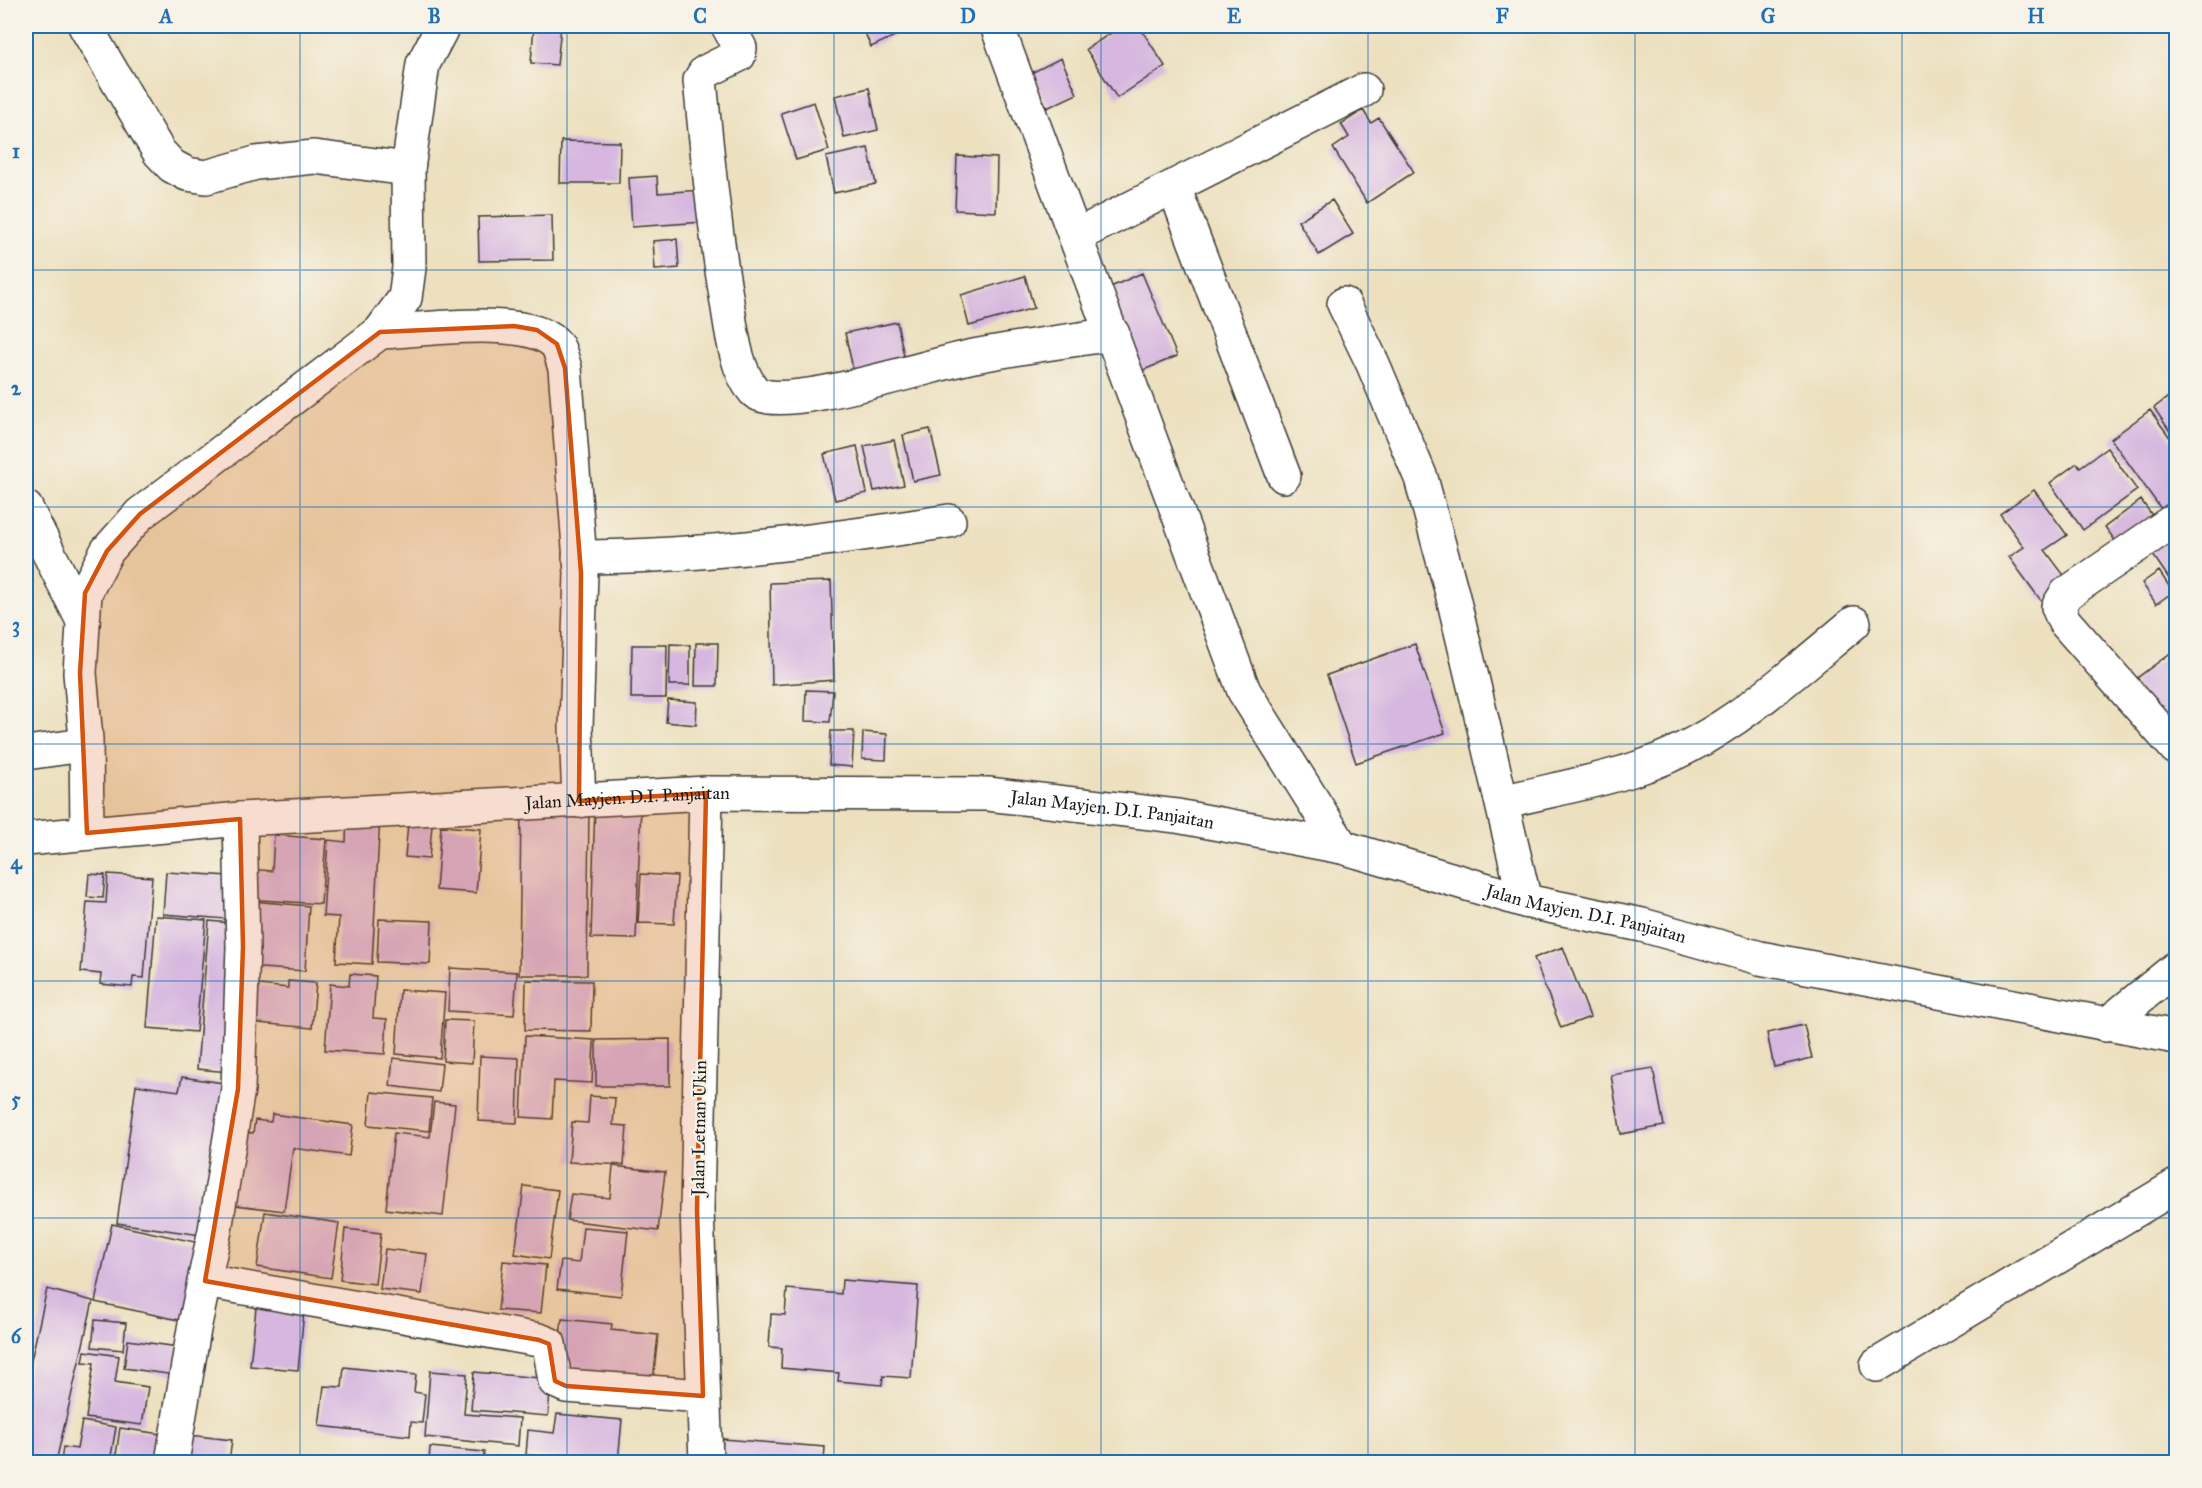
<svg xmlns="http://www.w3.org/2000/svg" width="2202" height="1488" font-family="'IM FELL Great Primer',serif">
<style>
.building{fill:#d7b7df}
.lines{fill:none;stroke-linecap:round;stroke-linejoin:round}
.street-casing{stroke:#3b3934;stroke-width:36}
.street{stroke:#fff;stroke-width:33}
.marked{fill:#d4530e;fill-opacity:0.2;stroke:#d4530e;stroke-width:4.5;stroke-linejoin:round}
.grid{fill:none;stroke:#1f6fb2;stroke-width:1.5;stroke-opacity:0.55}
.labels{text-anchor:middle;stroke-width:4.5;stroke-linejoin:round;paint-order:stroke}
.street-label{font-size:18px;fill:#1c1c1c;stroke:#f7f3e8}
.neatline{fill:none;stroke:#1f6fb2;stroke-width:2}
.grid-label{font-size:20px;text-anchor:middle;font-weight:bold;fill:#1f6fb2}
</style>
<rect width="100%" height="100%" fill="#f7f3e8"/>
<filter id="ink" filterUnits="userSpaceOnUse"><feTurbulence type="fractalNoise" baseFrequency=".0167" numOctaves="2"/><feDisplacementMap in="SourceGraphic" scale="12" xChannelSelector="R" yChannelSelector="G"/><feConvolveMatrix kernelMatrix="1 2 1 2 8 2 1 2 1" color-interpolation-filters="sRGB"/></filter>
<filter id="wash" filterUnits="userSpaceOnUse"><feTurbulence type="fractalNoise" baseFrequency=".008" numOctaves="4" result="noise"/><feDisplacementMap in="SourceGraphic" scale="24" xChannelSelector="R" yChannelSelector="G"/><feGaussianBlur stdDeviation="1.35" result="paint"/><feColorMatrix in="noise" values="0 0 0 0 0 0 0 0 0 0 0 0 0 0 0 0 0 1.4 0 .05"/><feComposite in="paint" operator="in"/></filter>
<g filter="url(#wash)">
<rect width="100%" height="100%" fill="#ece0bf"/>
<g id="blocks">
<path class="building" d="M534,26H561L557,65L531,63Z
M862,26H908L910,29L871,47Z
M1122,26H1139L1165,66L1117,98L1086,49Z
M1061,58L1077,94L1047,108L1031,73Z
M869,88L878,130L844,138L835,96Z
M814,102L829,150L796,160L781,113Z
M1363,110L1371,123L1379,118L1414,172L1367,203L1333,148L1349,137L1341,124Z
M561,141L620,142L619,183H560Z
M868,148L876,184L834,193L826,157Z
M957,156L997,158L996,212L955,210Z
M657,176L658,193L702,190L704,222L632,227L629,178Z
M1332,200L1353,234L1319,255L1298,221Z
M552,215L553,260L479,261L478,217Z
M677,239L679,268L655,270L653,241Z
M1142,273L1177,356L1139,372L1104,290Z
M1025,276L1034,308L969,326L961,295Z
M897,322L905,361L854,373L845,333Z
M2176,391V440L2154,408Z
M2150,410L2176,446V515L2169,520L2111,439Z
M930,429L941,475L913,481L903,435Z
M894,440L904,485L874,491L864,446Z
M857,446L867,493L835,500L824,454Z
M2107,448L2137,490L2083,530L2050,483L2077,463L2080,467Z
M2034,490L2067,535L2045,550L2069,582L2042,602L2009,557L2024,547L2000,514Z
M2141,500L2159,525L2123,551L2105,527Z
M2176,530V589L2149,549Z
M2159,571L2173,592L2156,604L2142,583Z
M831,581L834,680L772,685L770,583Z
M696,643H718L717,686H695Z
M670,644L690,645V685H669Z
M1415,644L1445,733L1356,763L1327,675Z
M632,645H667L666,698H631Z
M2176,649V740L2133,681Z
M806,690L833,691L830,722L805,721Z
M668,700L697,702L696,725L666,722Z
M831,731H854L852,767L829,765Z
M863,732L887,734L886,760L862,759Z
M595,802L641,803L636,939L591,938Z
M521,808L589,809L587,975H519Z
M347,814L380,816L372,964L336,962L339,917L323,916L328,840L346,842Z
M408,823L432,825L429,859L405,857Z
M441,826L481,829L476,893L436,890Z
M274,835L326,839L321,904L246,899L249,869L272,871Z
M166,872L229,876L226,919L163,914Z
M89,874L105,875L103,898L87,897Z
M108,874L152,877L144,978L133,977L132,987L100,984L101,974L81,972L87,902L106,903Z
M641,874L677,876L674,924L638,923Z
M251,901L309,906L305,971L246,967Z
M156,916L206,920L196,1032L147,1028Z
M379,919L432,921L430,964L377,962Z
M209,921L241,924L229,1072L197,1069Z
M1563,947L1590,1017L1561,1028L1534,958Z
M450,968L517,972L514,1015L448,1011Z
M350,974L376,976L373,1018L387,1019L385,1054L325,1050L330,984L349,986Z
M526,980L592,981L591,1031L525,1030Z
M288,981L316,983L312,1028L247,1022L250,984L288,988Z
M400,990L445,993L440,1058L396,1054Z
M445,1020L474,1021L472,1063L443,1061Z
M1804,1025L1812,1058L1774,1067L1767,1033Z
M525,1036L594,1040L592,1083L554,1081L552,1119L521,1117Z
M670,1039V1086H596V1040Z
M480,1056L519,1058L517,1123L478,1121Z
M393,1058L442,1064L439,1092L390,1086Z
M1653,1068L1664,1126L1621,1134L1611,1075Z
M182,1077L230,1084L201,1235L117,1223L136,1085L179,1091Z
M371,1092L432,1098L429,1131L368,1125Z
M590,1096L615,1098L613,1125L627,1126L624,1165L569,1162L572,1122L588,1123Z
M434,1102L455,1104L443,1216L386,1209L394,1133L430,1137Z
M272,1114L353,1125L349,1156L293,1148L284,1211L228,1204L238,1132L253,1133L255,1120L271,1122Z
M613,1166L665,1172L658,1231L567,1220L571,1194L610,1198Z
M524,1186L558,1190L549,1259L515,1254Z
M265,1212L339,1223L331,1278L257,1267Z
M112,1224L204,1244L188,1322L95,1302Z
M583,1227L628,1231L621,1296L557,1289L561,1261L579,1263Z
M345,1229L381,1233L375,1284L340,1280Z
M385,1249L427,1254L422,1294L380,1289Z
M503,1261L546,1265L541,1313L498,1310Z
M842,1280L918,1286L911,1378L883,1376L882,1385L838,1381L839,1373L781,1368L782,1348L769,1347L771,1314L785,1315L787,1289L841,1294Z
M47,1289L93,1301L56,1462H27L26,1383Z
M257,1298L305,1302L298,1370L250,1366Z
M562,1319L612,1324L611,1330L658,1335L652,1390L555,1379Z
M95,1320L126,1323L123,1350L92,1347Z
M128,1340L178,1347L175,1375L124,1368Z
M85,1351L119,1356L115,1382L148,1387L142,1425L86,1418L94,1363L83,1362Z
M344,1367L416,1375L414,1392L425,1394L422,1423L411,1422L410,1436L319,1426L324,1386L342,1387Z
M430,1371L467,1374L464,1414L520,1418L518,1446L425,1437Z
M474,1372L551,1379L548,1416L471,1410Z
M557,1414L622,1420L618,1462L526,1455L528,1430L554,1433Z
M82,1421L116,1427L110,1462H61L63,1447L77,1449Z
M120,1428L167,1435L164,1462H115Z
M180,1434L232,1440L229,1462H176Z
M723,1439L825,1447L824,1462H721Z
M430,1447L484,1452L483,1462H429Z"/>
</g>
</g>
<g filter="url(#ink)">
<use href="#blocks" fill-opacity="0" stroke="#3b3934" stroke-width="1.5"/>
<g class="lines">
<g class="street-casing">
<g id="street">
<path d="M85,26L159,152L172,166L187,174L206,177L256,163L314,157L408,169"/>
<path d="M728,26L740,48L739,55L705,72L700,80C707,152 714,224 726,296C731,324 734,368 754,391C776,416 939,362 974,356C1020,347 1067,341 1113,334"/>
<path d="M997,26L1244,691L1342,847"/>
<path d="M1174,187L1284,476"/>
<path d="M1076,236L1364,90"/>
<path d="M1344,304L1373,364L1421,478L1452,593L1525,901"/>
<path d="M380,332C422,330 524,315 554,342C560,347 562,360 565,368L581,573L576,728L579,801"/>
<path d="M26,508L83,621"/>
<path d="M2176,519L2066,594L2058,607L2064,621L2176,748"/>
<path d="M579,557C700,557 830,540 949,521"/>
<path d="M26,753L84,745"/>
<path d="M706,793L697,1210L706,1462"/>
<path d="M1502,802C1546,791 1592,783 1635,769C1720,742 1786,679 1854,623"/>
<path d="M87,833L86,739L80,673L85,593L107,551L140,514L380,332L405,298L409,268L408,169L423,64L443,26"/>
<path id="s1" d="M26,839L240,819L706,793L988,794L1177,816L1342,847L1525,901L1642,925L1760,958L2176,1037"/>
<path d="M2106,1025L2176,968"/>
<path d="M205,1281L539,1340L549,1344L555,1381L566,1386L703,1396"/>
<path d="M1877,1365L2176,1186"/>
<path d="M172,1462L194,1329L215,1230L238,1089L243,947L240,819"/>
</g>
</g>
<use href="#street" class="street"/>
</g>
</g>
<path class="marked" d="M514,326L537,330L557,344L565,368L581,573L579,801L706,793L697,1210L703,1396L566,1386L555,1381L549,1344L539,1340L205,1281L238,1089L243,947L240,819L87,833L80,673L85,593L107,551L140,514L380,332Z"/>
<path class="grid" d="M300,26V1462M567,26V1462M834,26V1462M1101,26V1462M1368,26V1462M1635,26V1462M1902,26V1462M26,270H2176M26,507H2176M26,744H2176M26,981H2176M26,1218H2176"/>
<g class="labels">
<g class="street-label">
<text dy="6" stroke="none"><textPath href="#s1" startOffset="603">Jalan Mayjen. D.I. Panjaitan</textPath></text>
<text dy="6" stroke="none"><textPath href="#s1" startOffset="1089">Jalan Mayjen. D.I. Panjaitan</textPath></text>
<text dy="6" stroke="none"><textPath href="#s1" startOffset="1575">Jalan Mayjen. D.I. Panjaitan</textPath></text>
<text transform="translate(699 1128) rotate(-89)" y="6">Jalan Letnan Ukin</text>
</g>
</g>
<rect width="2202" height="1488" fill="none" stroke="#f7f3e8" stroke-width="66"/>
<rect x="33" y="33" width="2136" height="1422" class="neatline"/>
<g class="grid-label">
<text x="166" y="23">A</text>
<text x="434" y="23">B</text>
<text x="700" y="23">C</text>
<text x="968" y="23">D</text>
<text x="1234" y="23">E</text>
<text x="1502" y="23">F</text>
<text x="1768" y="23">G</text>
<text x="2036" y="23">H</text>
<text x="16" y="158">1</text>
<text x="16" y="395">2</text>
<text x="16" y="632">3</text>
<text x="16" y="869">4</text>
<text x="16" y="1106">5</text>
<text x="16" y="1343">6</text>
</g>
</svg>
